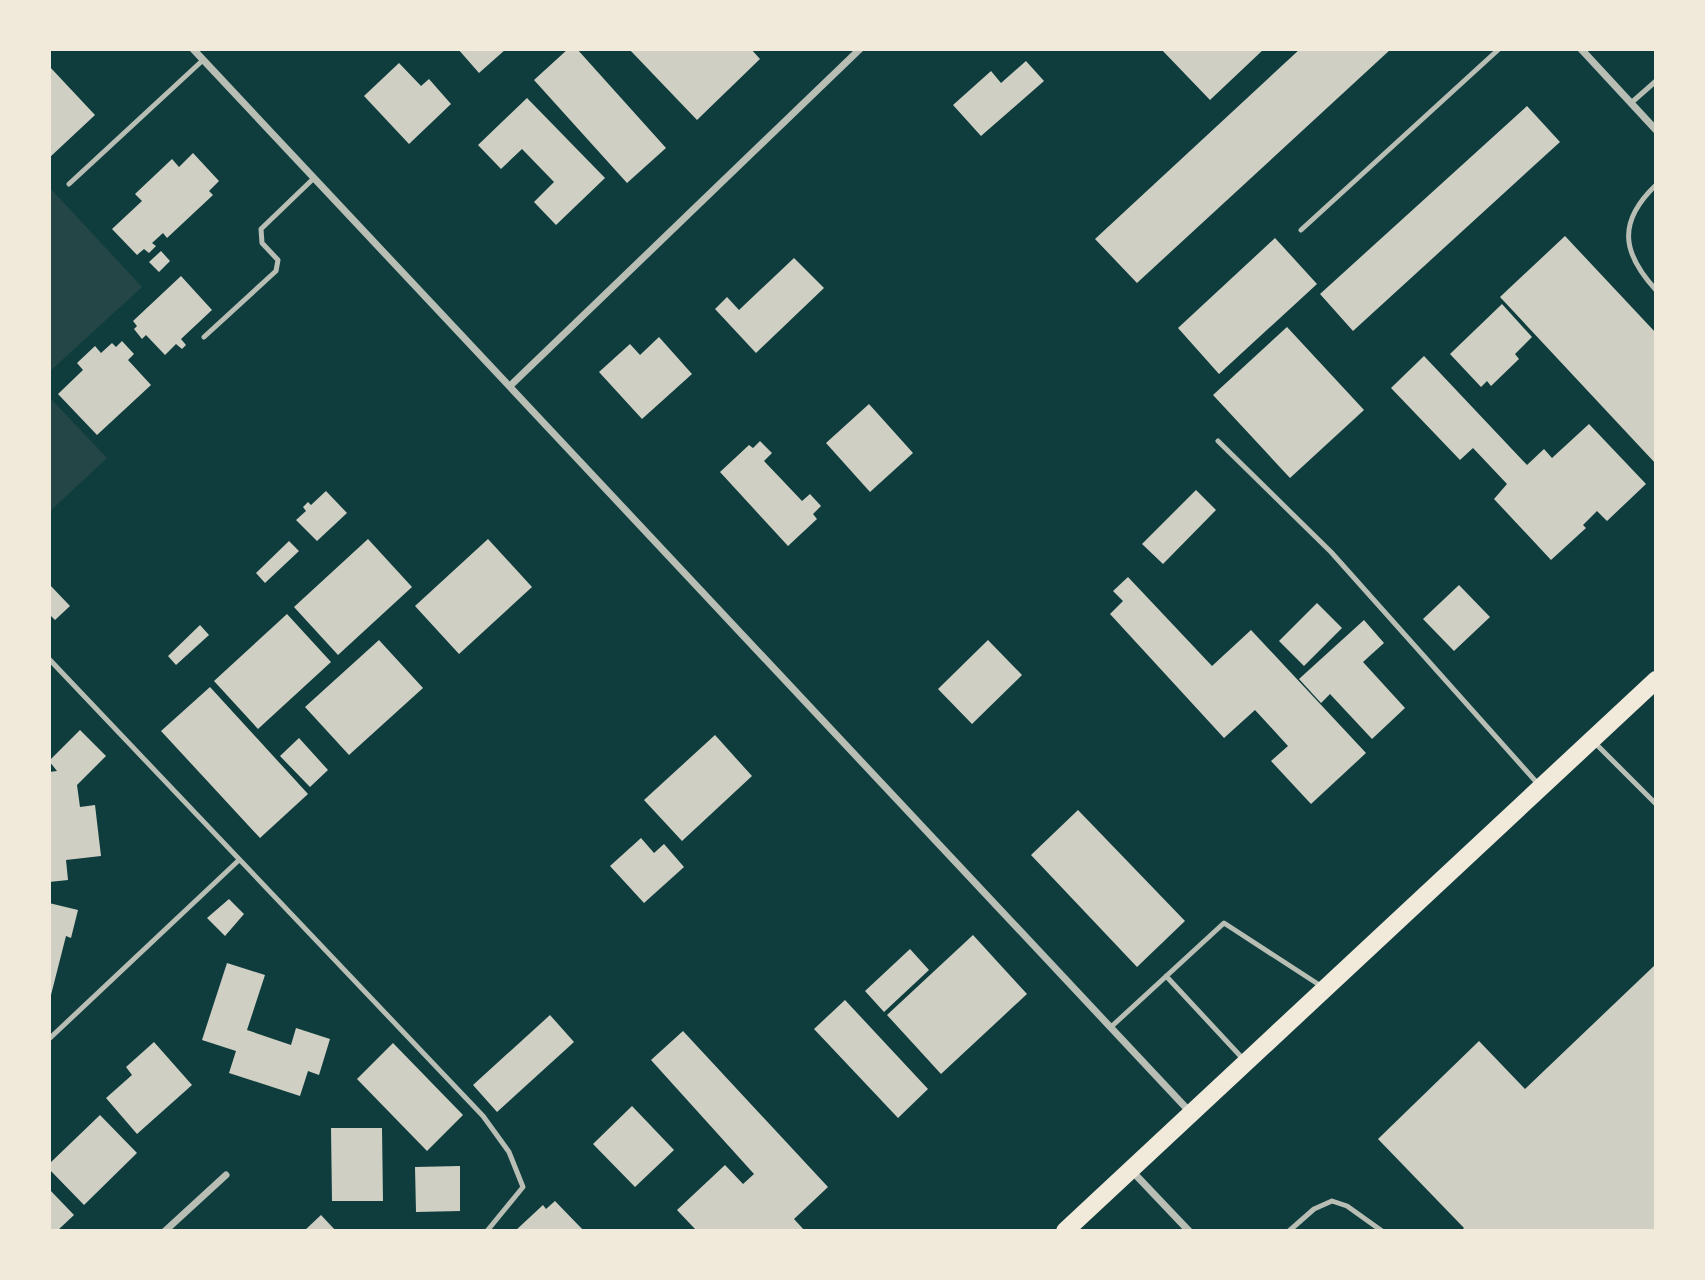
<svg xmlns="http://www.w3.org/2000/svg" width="1705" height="1280" font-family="'Libre Baskerville',serif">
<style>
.green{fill:#244646}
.building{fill:#cfcfc3}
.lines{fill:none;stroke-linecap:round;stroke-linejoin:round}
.service{stroke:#b8beb3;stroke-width:5}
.minor{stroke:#b8beb3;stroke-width:7}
.primary{stroke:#f1e9da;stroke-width:18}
</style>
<rect width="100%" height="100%" fill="#0f3d3e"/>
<path class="green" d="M49,187L142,287L49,372Z
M49,397L107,458L49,512Z"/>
<path class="building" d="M458,49H506L479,73Z
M568,49H577L666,148L627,183L534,80Z
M629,49H751L760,59L697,120Z
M1161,49H1264L1210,100Z
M1300,49H1391L1137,283L1095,239Z
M1026,61L1044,81L981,136L953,105L991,71L1001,83Z
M399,63L421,86L429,79L451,104L409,144L364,96Z
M49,66L95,115L49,158Z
M527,98L605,178L556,225L534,202L554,182L522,149L501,169L478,145Z
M1527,106L1560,142L1353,331L1320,294Z
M193,153L219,181L209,191L213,195L167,238L163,233L152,243L156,246L149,253L144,249L137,255L112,229L142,201L135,194L172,159L179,167Z
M1565,236L1656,333V464L1500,297Z
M1275,238L1317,284L1219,374L1178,328Z
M161,251L170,261L159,272L149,262Z
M794,258L824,288L756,353L715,309L727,297L739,310Z
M181,276L212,310L181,339L186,345L182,349L176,344L165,355L146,335L142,339L134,329L137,326L133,321Z
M1502,304L1532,337L1515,354L1519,359L1491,386L1487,381L1481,387L1450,354Z
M1287,327L1364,410L1290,478L1213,395Z
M659,337L692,374L642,419L599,372L630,344L640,355Z
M122,341L134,354L128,360L151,385L97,435L58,394L83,370L77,363L95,346L101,353L112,343L116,347Z
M1424,356L1527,465L1544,449L1552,458L1589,424L1646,484L1607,521L1597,511L1583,525L1586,528L1551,560L1494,499L1507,484L1473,448L1460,460L1391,388Z
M869,404L913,453L870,492L826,443Z
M760,441L772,453L764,461L784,482L802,501L810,494L821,506L813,514L817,519L788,546L720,472L749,445L753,448Z
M1196,490L1216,510L1163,564L1142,544Z
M326,491L347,513L317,541L296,520L306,511L303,507L308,502L311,505Z
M368,539L412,587L338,655L294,607Z
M488,539L532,587L459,654L415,606Z
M289,541L299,551L265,583L256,573Z
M1128,577L1212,666L1251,630L1366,753L1311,804L1271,761L1288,746L1255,710L1224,738L1110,614L1123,601L1113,591Z
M49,584L70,606L55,620L49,614Z
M1459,585L1490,617L1454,651L1423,619Z
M1317,603L1342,628L1304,666L1279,641Z
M287,614L331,662L258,729L214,681Z
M1364,620L1384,643L1363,662L1405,708L1372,739L1330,694L1321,703L1299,679Z
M200,625L209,635L176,665L168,656Z
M379,640L423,688L349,755L305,707Z
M988,640L1022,675L972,724L938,689Z
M210,687L308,794L260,838L161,731Z
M80,730L106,756L77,785L80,807L95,805L101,856L66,860L68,880L49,882V772L57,771L49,761Z
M715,735L752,776L682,841L644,800Z
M299,738L328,770L310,787L280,756Z
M1078,810L1185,921L1137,967L1031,855Z
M641,838L654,853L664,844L684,867L644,903L610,866Z
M229,899L244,914L225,936L207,918Z
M49,903L78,910L71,938L66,936L51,995Z
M973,935L1027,994L941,1074L887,1015Z
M910,949L929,970L884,1012L865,991Z
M227,963L265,975L247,1030L291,1045L296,1028L330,1039L319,1075L308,1071L300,1096L229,1073L236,1051L202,1040Z
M1656,964V1231H1461L1464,1228L1378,1139L1479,1041L1525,1089Z
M845,1000L928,1089L898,1118L814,1029Z
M550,1015L574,1042L497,1112L473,1085Z
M683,1031L828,1187L794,1219L805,1231H692L695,1229L677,1210L725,1165L743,1184L754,1174L651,1060Z
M154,1042L192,1085L137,1134L106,1098L132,1075L126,1067Z
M393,1043L463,1115L427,1151L357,1079Z
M632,1106L674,1150L635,1187L593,1144Z
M100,1115L137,1153L84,1205L49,1169V1164Z
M331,1128H382L383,1201H332Z
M460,1166V1211L416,1212L415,1167Z
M49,1189L74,1215L57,1231H49Z
M555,1201L584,1231H515L543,1205L546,1209Z
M321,1215L336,1231H304Z"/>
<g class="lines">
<path class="service" d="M1631,103L1656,81
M69,184L203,60
M1656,185C1617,222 1622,253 1656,290
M1301,230L1499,49
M204,337L276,271L278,260L262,243L261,229L314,178
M1218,441L1331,552L1539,785
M49,659L483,1116L509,1152L523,1187L487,1231
M1594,742L1656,804
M1166,976L1245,1061
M1111,1027L1224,923L1321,986
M49,1039L239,860
M1289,1231L1314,1209L1332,1201L1347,1206L1382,1231"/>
<path class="minor" d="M193,49L1190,1112
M1581,49L1656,130
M510,386L860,49
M1131,1170L1189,1231
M165,1231L226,1175"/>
<path class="primary" d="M1065,1231L1656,680"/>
</g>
<rect width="1705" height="1280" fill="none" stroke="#f1e9da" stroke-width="102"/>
</svg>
